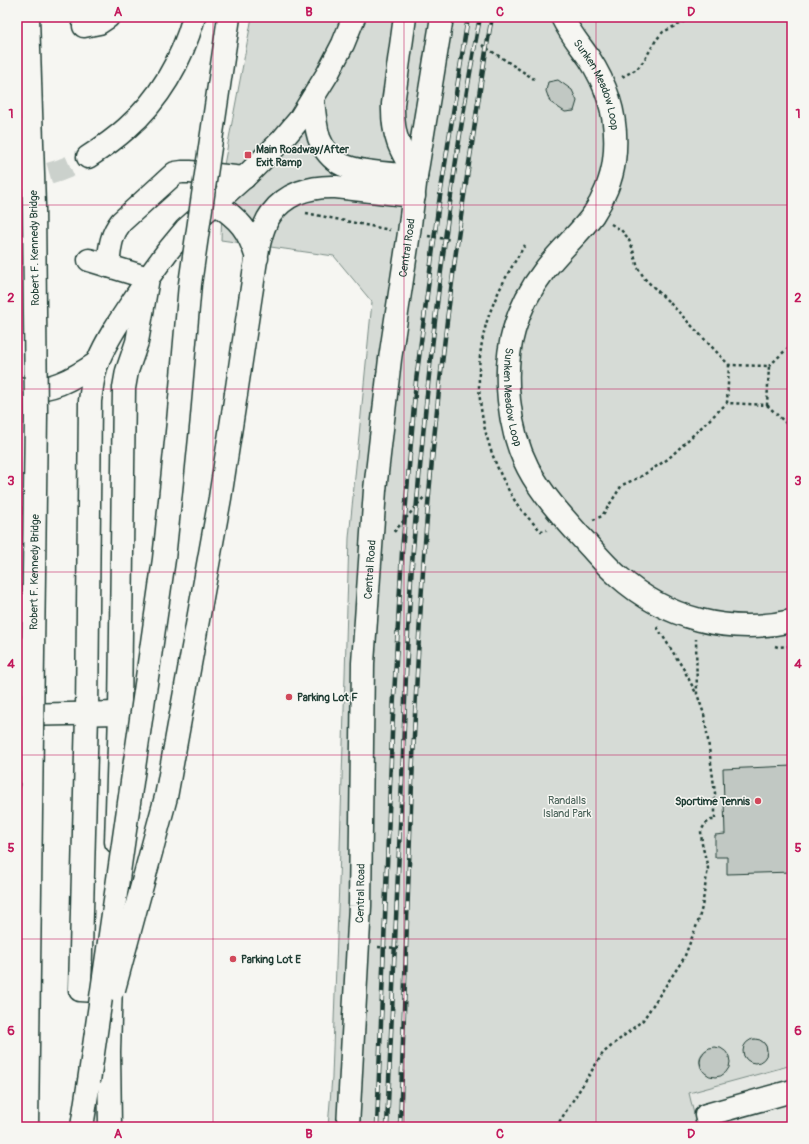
<svg xmlns="http://www.w3.org/2000/svg" width="809" height="1144" font-family="Pangolin,sans-serif">
<style>
.built{fill:#e6e8e4}
.green{fill:#d6dbd6;stroke:#7a8c85;fill-rule:evenodd}
.building{fill:#c1c8c3;stroke:#1f3d34}
.lines{fill:none;stroke-linecap:round;stroke-linejoin:round}
.highway-tunnel{stroke:#cbd1cc;stroke-width:22;stroke-dasharray:22 11;stroke-linecap:butt}
.minor-casing{stroke:#1f3d34;stroke-width:25}
.highway-casing{stroke:#1f3d34;stroke-width:25}
.path{stroke:#1f3d34;stroke-width:2.5;stroke-dasharray:3 3;stroke-linecap:butt}
.minor{stroke:#f6f6f2;stroke-width:22}
.highway{stroke:#f6f6f2;stroke-width:22}
.rail-casing{stroke:#1f3d34;stroke-width:4.5}
.rail{stroke:#f6f6f2;stroke-width:3;stroke-dasharray:9;stroke-linecap:butt}
.highway-bridge-casing{stroke:#1f3d34;stroke-width:25;stroke-linecap:butt}
.highway-bridge{stroke:#f6f6f2;stroke-width:22}
.grid{fill:none;stroke:#c2185b;stroke-width:1;stroke-opacity:0.55}
.poi-dot{fill:#d1495b;stroke:#f6f6f2;stroke-width:1.5}
.labels{text-anchor:middle;stroke-width:3;stroke-linejoin:round;paint-order:stroke}
.street-label{font-size:11px;fill:#1f3d34;stroke:#f6f6f2}
.poi-label{font-size:11px;font-weight:bold;fill:#1f3d34;stroke:#f6f6f2;text-anchor:start}
.park-label{font-size:11px;fill:#445d54;stroke:#f6f6f2}
.neatline{fill:none;stroke:#c2185b;stroke-width:1.5}
.grid-label{font-size:13px;text-anchor:middle;font-weight:bold;fill:#c2185b}
</style>
<rect width="100%" height="100%" fill="#f6f6f2"/>
<filter id="ink" filterUnits="userSpaceOnUse"><feTurbulence type="fractalNoise" baseFrequency=".025" numOctaves="2"/><feDisplacementMap in="SourceGraphic" scale="8" xChannelSelector="R" yChannelSelector="G"/><feConvolveMatrix kernelMatrix="1 2 1 2 8 2 1 2 1" color-interpolation-filters="sRGB"/></filter>
<g filter="url(#ink)">
<path class="built" d="M792,980V1127H617L644,1090Z"/>
<path class="green" d="M252,17H792V1065L689,1093L697,1127H328L332,1077L339,882L349,538L372,302L334,256L221,240L223,170ZM752,1039C758,1039 764,1041 766,1046C774,1067 733,1068 746,1044ZM713,1047C738,1049 733,1081 708,1075C695,1066 697,1051 713,1047Z"/>
<path class="building" d="M558,80L572,90L577,101L574,111L565,112L550,102L546,91L548,82Z
M792,766V872L727,874V857H715V835L725,834L723,769Z
M743 1051a12 12 0 1 1 24 0a12 12 0 1 1-24 0Z
M700 1062a15 15 0 1 1 30 0a15 15 0 1 1-30 0Z"/>
<g class="lines">
<path class="highway-tunnel" d="M17,180C43,177 66,170 88,157"/>
<g class="minor-casing">
<g id="minor">
<path id="s1" d="M562,17C569,32 580,45 589,58C610,90 619,123 614,161C612,179 603,200 593,215C578,235 559,251 544,271C530,289 520,309 514,330C502,371 508,430 528,468C541,493 562,516 581,537C593,550 605,565 618,576C666,619 729,635 792,621"/>
<path d="M84,26L99,23L108,17"/>
<path d="M313,98C314,111 315,125 319,138C323,149 332,160 343,165C359,173 397,174 416,176"/>
<path d="M89,260L148,278C131,305 110,332 98,361C93,374 92,387 90,401L87,714L80,990L111,992"/>
<path d="M108,266C110,249 110,236 121,222L175,173L182,172H190L244,178"/>
<path d="M17,715L120,713"/>
<path d="M116,842L120,713L124,388L127,371L137,342L148,278L167,252L186,229L248,174L282,140L299,120L328,73L343,44L354,17"/>
<path d="M110,1127L109,1052L111,982"/>
<path id="s2" d="M348,1127L360,906L363,663L375,490L390,359L409,233L416,176L442,17"/>
<path d="M709,1127L706,1115L792,1091"/>
</g>
</g>
<g class="highway-casing">
<path id="highway" d="M405,17L393,104C392,136 400,150 416,176
M88,157C102,148 115,139 127,128C160,99 182,59 194,17
M215,203C240,220 248,229 257,258
M17,388C48,394 73,379 98,362
M236,394C241,361 246,327 251,294C255,271 257,233 271,214C286,193 311,186 336,187L414,196
M82,1127L89,1081"/>
</g>
<path class="path" d="M482,45L534,79
M622,77L637,69L645,59L656,40L663,32L693,17
M306,213L390,230
M611,224L621,230L628,238L632,247L638,268L645,279L671,304L729,365L769,366L767,405L727,403L729,365
M428,236L451,240
M525,245C510,269 496,293 487,321C469,382 482,448 515,501C522,512 532,522 541,531L547,530
M769,366L792,344
M767,405L792,429
M593,520L602,516L622,485L640,477L668,459L727,403
M394,532L425,496
M657,627L683,668L696,693
M775,646L778,647L792,646
M378,947L401,948
M556,1127L603,1053L643,1020L684,958L698,922L702,907L708,868L702,844L701,831L705,824L711,820H715V793L707,733L704,714L697,694L696,639"/>
<use href="#minor" class="minor"/>
<use href="#highway" class="highway"/>
<g class="rail-casing">
<path id="rail" d="M377,1127L392,733L402,552L416,381L438,209L468,17
M387,1127C392,1011 397,896 402,780C405,703 407,627 413,550C427,372 447,193 480,17
M400,1127C407,937 411,746 424,556C434,418 450,281 472,144C478,102 484,59 492,17"/>
</g>
<use href="#rail" class="rail"/>
<g class="highway-bridge-casing">
<g id="highway-bridge">
<path d="M114,989L166,797L220,498L236,394"/>
<path d="M89,1081L164,559L178,422L190,284L229,17"/>
<path id="s3" d="M27,1127L36,414L34,206L28,17"/>
</g>
</g>
<use href="#highway-bridge" class="highway-bridge"/>
</g>
</g>
<path class="grid" d="M213,17V1127M404,17V1127M596,17V1127M17,205H792M17,389H792M17,572H792M17,755H792M17,939H792"/>
<g class="poi-dot">
<rect x="244" y="151" width="8" height="8" rx="2"/>
<circle cx="289" cy="697" r="4"/>
<circle cx="758" cy="801" r="4"/>
<circle cx="233" cy="959" r="4"/>
</g>
<g class="labels">
<g class="street-label">
<text dy="4" stroke="none"><textPath href="#s1" startOffset="77">Sunken Meadow Loop</textPath></text>
<text transform="translate(34 248) rotate(-91)" y="4">Robert F. Kennedy Bridge</text>
<text dy="4" stroke="none"><textPath href="#s2" startOffset="882">Central Road</textPath></text>
<text dy="4" stroke="none"><textPath href="#s1" startOffset="425">Sunken Meadow Loop</textPath></text>
<text dy="4" stroke="none"><textPath href="#s2" startOffset="558">Central Road</textPath></text>
<text dy="4" stroke="none"><textPath href="#s3" startOffset="555">Robert F. Kennedy Bridge</textPath></text>
<text dy="4" stroke="none"><textPath href="#s2" startOffset="234">Central Road</textPath></text>
</g>
<g class="poi-label">
<text x="256" y="153">Main Roadway/After<tspan x="256" dy="13">Exit Ramp</tspan></text>
<text x="297" y="701">Parking Lot F</text>
<text x="750" y="805" text-anchor="end">Sportime Tennis</text>
<text x="241" y="963">Parking Lot E</text>
</g>
<g class="park-label">
<text x="567" y="804">Randalls<tspan x="567" dy="13">Island Park</tspan></text>
</g>
</g>
<rect width="809" height="1144" fill="none" stroke="#f6f6f2" stroke-width="44"/>
<rect x="22" y="22" width="765" height="1100" class="neatline"/>
<g class="grid-label">
<text x="118" y="16">A</text>
<text x="309" y="16">B</text>
<text x="500" y="16">C</text>
<text x="691" y="16">D</text>
<text x="11" y="118">1</text>
<text x="798" y="118">1</text>
<text x="11" y="302">2</text>
<text x="798" y="302">2</text>
<text x="11" y="485">3</text>
<text x="798" y="485">3</text>
<text x="11" y="668">4</text>
<text x="798" y="668">4</text>
<text x="11" y="852">5</text>
<text x="798" y="852">5</text>
<text x="11" y="1035">6</text>
<text x="798" y="1035">6</text>
<text x="118" y="1138">A</text>
<text x="309" y="1138">B</text>
<text x="500" y="1138">C</text>
<text x="691" y="1138">D</text>
</g>
</svg>
